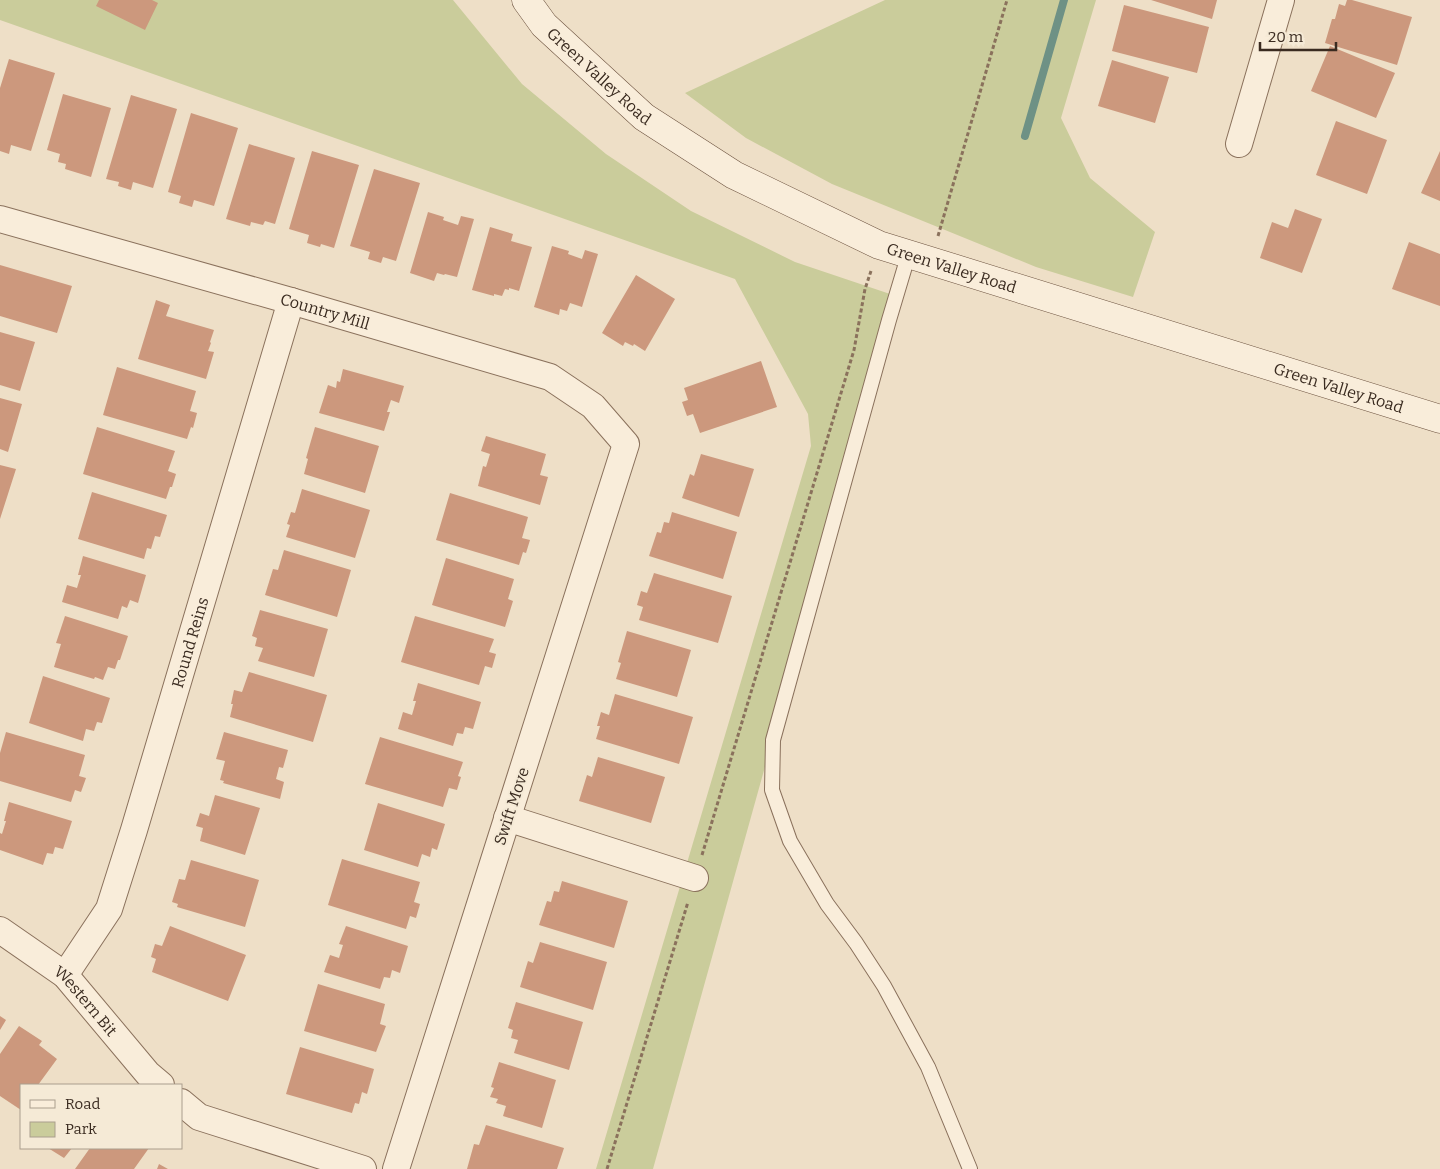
<svg xmlns="http://www.w3.org/2000/svg" width="1440" height="1169" font-family="Bitter,serif">
<style>
.green{fill:#cacc9b}
.lines{fill:none;stroke-linecap:round;stroke-linejoin:round}
.stream{stroke:#6e9185;stroke-width:8}
.building{fill:#cc987d}
.lane-casing{stroke:#8a715c;stroke-width:16}
.street-casing{stroke:#8a715c;stroke-width:28}
.secondary-casing{stroke:#6c523f;stroke-width:29}
.path{stroke:#8a715c;stroke-width:3;stroke-dasharray:4 2.5;stroke-linecap:butt}
.lane{stroke:#f9edda;stroke-width:14}
.street{stroke:#f9edda;stroke-width:26}
.secondary{stroke:#f9edda;stroke-width:28}
.labels{text-anchor:middle;stroke-width:4;stroke-linejoin:round;paint-order:stroke}
.street-label{font-size:16px;fill:#3a2b20;stroke:#f5ead6}
</style>
<rect width="100%" height="100%" fill="#eedfc7"/>
<path class="green" d="M0,0H453L522,84L606,154L691,211L795,262L896,296L653,1169H596L811,446L808,414L735,279L0,20Z
M885,0H1096L1061,118L1090,178L1155,232L1133,297L1036,267L832,184L746,138L685,93Z"/>
<g class="lines">
<path class="stream" d="M1025,136L1064,0"/>
</g>
<path class="building" d="M99,0H152L158,3L145,30L96,6Z
M1151,0H1217L1212,19Z
M1347,0H1352L1412,17L1397,65L1325,43L1332,19H1335L1339,4L1345,6Z
M1124,5L1209,27L1197,73L1112,51Z
M1330,46L1395,73L1376,118L1311,91Z
M9,59L55,73L31,151L11,145L9,154L0,151V88Z
M1112,60L1169,77L1155,123L1098,106Z
M63,94L111,108L91,177L65,169L66,164L58,162L60,154L47,150Z
M131,95L177,109L153,188L133,182L131,190L118,186L119,182L106,179Z
M191,113L238,128L214,206L194,200L192,207L179,203L181,196L168,192Z
M1336,121L1387,140L1367,194L1316,175Z
M249,144L295,158L275,224L265,221L263,225L251,222L250,226L226,219Z
M312,151L359,165L334,248L321,244L320,247L307,243L309,235L289,229Z
M1440,151V201L1421,193Z
M374,169L420,183L396,261L383,257L381,263L368,259L370,252L350,246Z
M1295,209L1322,219L1302,273L1260,258L1272,222L1288,228Z
M428,212L444,217L443,220L458,225L461,216L474,219L457,277L445,274L444,275L437,273L434,281L410,273Z
M490,227L513,234L511,241L532,247L519,291L509,288V290L505,289L502,296L494,294V296L472,290Z
M1409,242L1440,254V306L1392,289Z
M552,246L569,251L568,254L582,259L585,250L598,254L582,307L570,303L567,311L560,309L559,315L534,307Z
M0,265L72,286L57,333L0,316Z
M636,275L675,299L645,351L634,344L633,346L625,342L623,346L602,333Z
M156,300L170,305L166,316L214,330L210,342L211,343L208,351L214,352L206,379L138,359Z
M0,332L35,342L20,391L0,385Z
M761,361L777,407L700,433L693,414L687,416L682,402L688,400L684,388Z
M117,367L196,391L190,411L197,413L193,428L191,427L187,439L103,415Z
M343,369L404,386L399,403L391,400L387,412H390L384,431L319,413L328,385L336,388L337,381L340,382Z
M0,398L22,404L8,452L0,449Z
M97,427L175,451L168,471L176,474L172,487H170L166,499L83,474Z
M315,427L379,446L365,493L304,474L308,459L306,458Z
M486,436L546,454L540,475L548,477L540,505L478,486L483,466L486,467L490,454L481,451Z
M701,454L754,469L739,517L682,498L690,474L694,476Z
M0,465L16,469L0,519Z
M302,489L370,510L355,558L286,537L290,525L287,524L291,512L295,513Z
M92,492L167,515L160,537L155,536L151,549L147,548L144,559L78,539Z
M450,493L528,517L522,538L530,540L526,553L523,552L519,565L436,540Z
M672,512L737,532L723,579L649,556L657,532L661,533L664,522L669,523Z
M284,550L351,570L337,617L265,595L273,569L278,570Z
M83,556L146,575L138,603L130,600L127,608L122,606L118,619L62,602L67,585L77,588L81,575H78Z
M446,558L514,579L508,599L513,601L505,627L432,605Z
M654,573L732,596L718,643L639,620L643,607L637,605L641,591L647,593Z
M260,610L328,629L314,677L258,661L263,648L255,646L257,638L252,636Z
M65,616L128,636L120,660H118L115,669L108,667L103,680L95,677L94,679L54,667L61,644L56,643Z
M415,616L494,639L489,652L496,654L492,668L485,666L479,685L401,662Z
M627,631L691,650L677,697L616,679L621,663L618,662Z
M249,672L327,695L313,742L230,717L233,704H231L234,690L242,692Z
M43,676L110,698L102,723L97,722L94,731L86,729L83,741L29,723Z
M418,683L481,702L473,729L465,727L463,734L457,733L453,746L398,729L403,712L412,715L416,701H413Z
M615,694L693,717L679,764L596,739L600,726H597L601,712L609,715Z
M6,732L85,755L79,776L86,778L81,792L75,790L71,802L0,781V753Z
M224,732L288,750L283,768L279,767L276,779L284,782L280,799L223,783L224,781L220,780L225,761L216,759Z
M380,737L463,762L458,776L461,777L457,790L449,788L443,807L365,784Z
M598,757L665,777L651,823L579,801L587,775L592,777Z
M215,795L260,808L245,855L200,841L203,828L196,826L200,813L209,816Z
M9,802L72,821L63,849L55,847L53,854L47,853L43,865L0,850V833L2,834L6,821H4Z
M378,803L445,824L437,850L432,848L430,857L422,854L418,867L364,850Z
M342,859L420,882L414,902L420,904L416,918L410,916L406,929L328,905Z
M191,860L259,880L245,927L177,907L178,904L172,902L179,879L185,880Z
M562,881L628,901L614,948L539,925L547,901L551,902L554,891L559,892Z
M170,926L246,955L228,1001L152,972L156,959L151,957L155,944L162,946Z
M346,926L408,946L400,973L392,970L390,978L384,977L380,989L324,972L330,955L339,958L343,945L339,944Z
M540,942L607,962L593,1010L520,987L528,961L533,963Z
M318,984L385,1004L380,1024L386,1026L376,1052L304,1031Z
M516,1002L583,1022L569,1070L514,1053L518,1040L511,1038L513,1030L508,1028Z
M0,1016L6,1020L0,1030Z
M19,1026L42,1041L39,1045L57,1059L38,1085H21V1110L0,1096V1054Z
M300,1047L374,1069L367,1094L362,1092L359,1104L355,1103L352,1113L286,1094Z
M499,1062L556,1080L542,1128L503,1116L506,1106L496,1103L498,1099L490,1097L494,1088L491,1087Z
M486,1125L564,1148L557,1169H467L474,1144L479,1145Z
M48,1148H72L64,1158Z
M90,1148H149L134,1169H75Z
M159,1164L168,1169H157Z"/>
<g class="lines">
<g class="lane-casing">
<path id="lane" d="M909,253L889,320L773,740L772,790L790,841L827,904L856,943L884,986L928,1067L970,1169"/>
</g>
<g class="street-casing">
<g id="street">
<path d="M1239,144L1281,0"/>
<path id="s1" d="M0,219L291,301L550,377L593,406L626,444L396,1169"/>
<path d="M507,818L695,878"/>
<path id="s2" d="M0,930L65,975L148,1074L161,1085"/>
<path id="s3" d="M65,975L109,909L134,830L291,301"/>
<path d="M181,1102L199,1117L363,1169"/>
</g>
</g>
<g class="secondary-casing">
<g id="secondary">
<path id="s4" d="M526,0L544,25L644,117L734,175L879,245L1440,419"/>
</g>
</g>
<path class="path" d="M938,236L1007,0
M702,855L854,350L865,289L871,271
M607,1169L688,902"/>
<use href="#lane" class="lane"/>
<use href="#street" class="street"/>
<use href="#secondary" class="secondary"/>
</g>
<g class="labels">
<g class="street-label">
<text dy="6" stroke="none"><textPath href="#s4" startOffset="106">Green Valley Road</textPath></text>
<text dy="6" stroke="none"><textPath href="#s4" startOffset="511">Green Valley Road</textPath></text>
<text dy="6" stroke="none"><textPath href="#s1" startOffset="338">Country Mill</textPath></text>
<text dy="6" stroke="none"><textPath href="#s4" startOffset="916">Green Valley Road</textPath></text>
<text dy="6" stroke="none"><textPath href="#s3" startOffset="358">Round Reins</textPath></text>
<text transform="translate(511 806) rotate(-72)" y="6">Swift Move</text>
<text dy="6" stroke="none"><textPath href="#s2" startOffset="112">Western Bit</textPath></text>
</g>
</g>
<rect x="20" y="1084" width="162" height="65" fill="#f5ead6" stroke="#aa9e8d"/>
<rect x="30" y="1100" width="25" height="8" fill="#f9edda" stroke="#aa9e8d"/>
<text x="65" y="1109" font-size="15" fill="#3a2b20">Road</text>
<rect x="30" y="1122" width="25" height="15" fill="#cacc9b" stroke="#aa9e8d"/>
<text x="65" y="1134" font-size="15" fill="#3a2b20">Park</text>
<path d="M1260 42v8h76v-8" fill="none" stroke="#3a2b20" stroke-width="2.5"/>
<text x="1268" y="42" font-size="15" fill="#3a2b20" stroke="#f5ead6" stroke-width="4" paint-order="stroke">20 m</text>
</svg>
